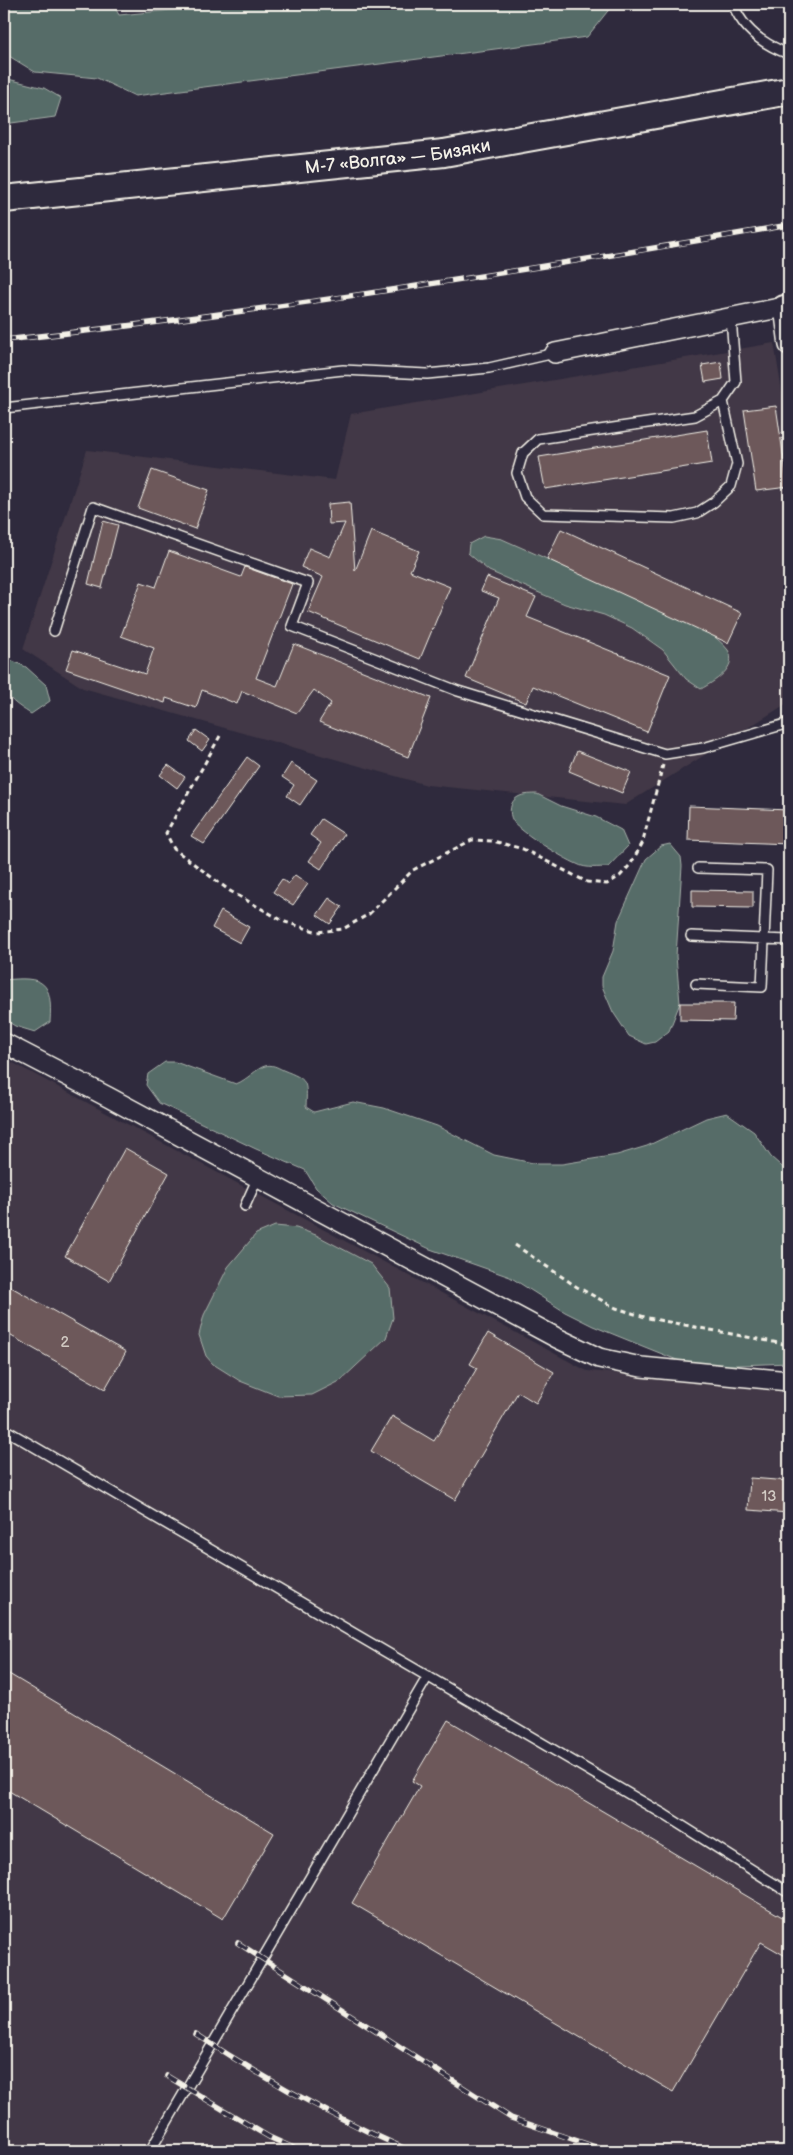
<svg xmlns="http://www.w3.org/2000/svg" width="793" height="2155" font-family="'Balsamiq Sans',sans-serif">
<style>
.built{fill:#423846}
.green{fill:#566c67;stroke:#a5aea8}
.building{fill:#6d585a;stroke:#f4f1e8}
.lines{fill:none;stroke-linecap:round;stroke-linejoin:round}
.service-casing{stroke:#f4f1e8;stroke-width:12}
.minor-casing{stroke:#f4f1e8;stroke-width:22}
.tertiary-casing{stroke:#f4f1e8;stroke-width:26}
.secondary-casing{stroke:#f4f1e8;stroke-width:30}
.path{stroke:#f4f1e8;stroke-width:3;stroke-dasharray:5 4;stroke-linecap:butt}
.service{stroke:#2f2a3d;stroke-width:9}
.minor{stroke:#2f2a3d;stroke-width:19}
.tertiary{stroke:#2f2a3d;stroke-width:22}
.secondary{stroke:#2f2a3d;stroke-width:26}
.rail-casing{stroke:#f4f1e8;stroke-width:5.5}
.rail{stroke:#2f2a3d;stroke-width:4;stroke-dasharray:11;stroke-linecap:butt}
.labels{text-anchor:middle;stroke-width:4;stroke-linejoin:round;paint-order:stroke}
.number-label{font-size:15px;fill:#d2cbc4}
.street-label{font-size:18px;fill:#f4f1e8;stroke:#2f2a3d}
</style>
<rect width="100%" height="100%" fill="#2f2a3d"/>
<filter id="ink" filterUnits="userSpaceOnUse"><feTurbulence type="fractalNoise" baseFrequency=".02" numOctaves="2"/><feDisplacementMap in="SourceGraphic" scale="10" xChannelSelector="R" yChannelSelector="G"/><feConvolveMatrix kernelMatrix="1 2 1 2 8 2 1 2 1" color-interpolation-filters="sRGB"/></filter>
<g filter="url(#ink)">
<path class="built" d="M774,343L789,434V702L625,805L427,785L83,688L23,649L87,450L335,480L351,414Z
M4,1058L587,1371L789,1386V2151H4Z"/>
<path class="green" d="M4,4H113L119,15L235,4H610L611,7L587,37L135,96L97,78L35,72L4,53Z
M4,78L44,88L61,98L55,117L4,124Z
M484,536L502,539L707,630C713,636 723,643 728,650C739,668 713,682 701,689L686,679L663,650L632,628L604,615L565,604L489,571L468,553L469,544Z
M4,657L26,667L46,685L50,701L31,714C0,695 4,691 4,657Z
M537,794L561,806L596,817L621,830L628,846L608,867C598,867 586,869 577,864C563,858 521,833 513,821C508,813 510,801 518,797C523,794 532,794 537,794Z
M670,844L681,857L682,866L676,956L680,1003L669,1031L655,1042L646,1044L629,1036L613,1012L602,986V977L613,951L618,921L646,859L661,846Z
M4,980C43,976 53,981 50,1022L35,1032L15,1026L4,1019Z
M165,1062H175L236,1084C247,1080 257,1068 265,1066C272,1064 277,1067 283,1070C308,1080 307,1080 306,1107L314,1112L353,1102L384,1108L437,1126L494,1155L538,1164H562L617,1155L647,1146L706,1118L727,1113L754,1132L771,1157L789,1173V1363L714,1366L682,1362L593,1326L565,1312L510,1277L430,1249L333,1203L316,1188L305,1170L256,1149L159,1103L146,1085L148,1074Z
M275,1226L296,1228L316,1235L371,1264L390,1288L393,1318L386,1338L340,1381L312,1395L278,1396L240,1381L213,1364L206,1356L199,1335L204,1315L228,1267L256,1234Z"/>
<path class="building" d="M721,362L723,379L705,382L702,365Z
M776,406L788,487L756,491L744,410Z
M707,430L712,463L545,489L539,457Z
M152,470L209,490L195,529L138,508Z
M350,502L355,571L371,531L419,551L410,571L450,587L420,659L308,612L323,577L301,567L309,548L330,557L345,523L329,524L328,504Z
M103,521L118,525L102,588L88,584Z
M561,529L742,613L728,643L547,559Z
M169,551L241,577L245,567L292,584L256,678L277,686L294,644L431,698L408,757L319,722L331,703L314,690L297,713L242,691L237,704L202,690L196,708L166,698L165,703L66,669L73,650L145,674L154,648L121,636L141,582L156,587Z
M487,577L536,597L527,617L670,675L647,732L533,686L526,703L466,678L499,598L481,591Z
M196,730L210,740L202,751L189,741Z
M577,751L631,772L622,793L569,771Z
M247,757L259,766L204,844L191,836Z
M291,763L317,780L300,805L287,796L294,785L282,777Z
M168,765L185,777L177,788L160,775Z
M689,806L789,810V844L688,840Z
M321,819L344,834L321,869L309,861L321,843L310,835Z
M295,875L308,884L293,905L273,892L282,879L288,884Z
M692,890L753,891V908L692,907Z
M329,898L342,907L330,924L317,915Z
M221,911L249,927L240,943L212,928Z
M680,1003H734L733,1021L680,1020Z
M125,1148L169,1173L109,1281L65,1256Z
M4,1283L126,1352L105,1389L4,1332Z
M488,1333L554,1372L536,1403L518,1392L455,1500L371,1451L392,1416L434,1441L477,1368L470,1364Z
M750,1478L789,1481V1513L748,1510Z
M4,1671L274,1833L223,1919L4,1788Z
M448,1720L789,1921V1958L761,1942L673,2092L352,1903L420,1786L412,1781Z"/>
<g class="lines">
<g class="service-casing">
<path id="service" d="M733,4C743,30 764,45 789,54
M723,401L737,464L731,486L714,502L697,513L674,518L543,514L525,497L517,473L523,453L538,439L695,416L723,401L736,382L731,318
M4,408L343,370L427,374L489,368L555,353
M54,631L93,507L308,583L292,626L458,691L665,754L703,748L789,723
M691,936L789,940
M696,984L762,987L767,870L698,868
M245,1206L258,1177
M4,1429L665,1815L789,1893
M150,2151L428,1676"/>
</g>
<g class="minor-casing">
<path id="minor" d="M555,353L784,307L789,345
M4,1043L108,1097L557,1338L599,1358L641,1367L789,1381"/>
</g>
<g class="tertiary-casing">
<path id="tertiary" d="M784,307L789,306"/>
</g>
<g class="secondary-casing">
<g id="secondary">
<path id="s1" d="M4,199L444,153L789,91"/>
</g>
</g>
<path class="path" d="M220,736L166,833L174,849L230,891L285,922L318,932L343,929L369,914L413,870L472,840L493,841L523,849L587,882L607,884L620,876L630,865L642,844L663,765
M515,1245L577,1287L616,1308L648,1318L789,1345"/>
<use href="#service" class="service"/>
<use href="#minor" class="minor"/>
<use href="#tertiary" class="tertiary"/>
<use href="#secondary" class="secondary"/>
<g class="rail-casing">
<path id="rail" d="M4,340C267,312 529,270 789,225
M238,1943L511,2118L607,2151
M196,2034C264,2079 335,2118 410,2151
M167,2076L269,2137L300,2151"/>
</g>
<use href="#rail" class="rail"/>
</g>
</g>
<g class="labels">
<g class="number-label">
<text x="65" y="1347">2</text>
<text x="769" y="1501">13</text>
</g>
<g class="street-label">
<text dy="6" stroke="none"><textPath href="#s1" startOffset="396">М-7 «Волга» — Бизяки</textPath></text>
</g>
</g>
<rect width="793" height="2155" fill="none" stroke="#2f2a3d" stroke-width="20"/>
<rect x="10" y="10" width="773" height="2135" fill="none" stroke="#f4f1e8" stroke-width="2" filter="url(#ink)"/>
</svg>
